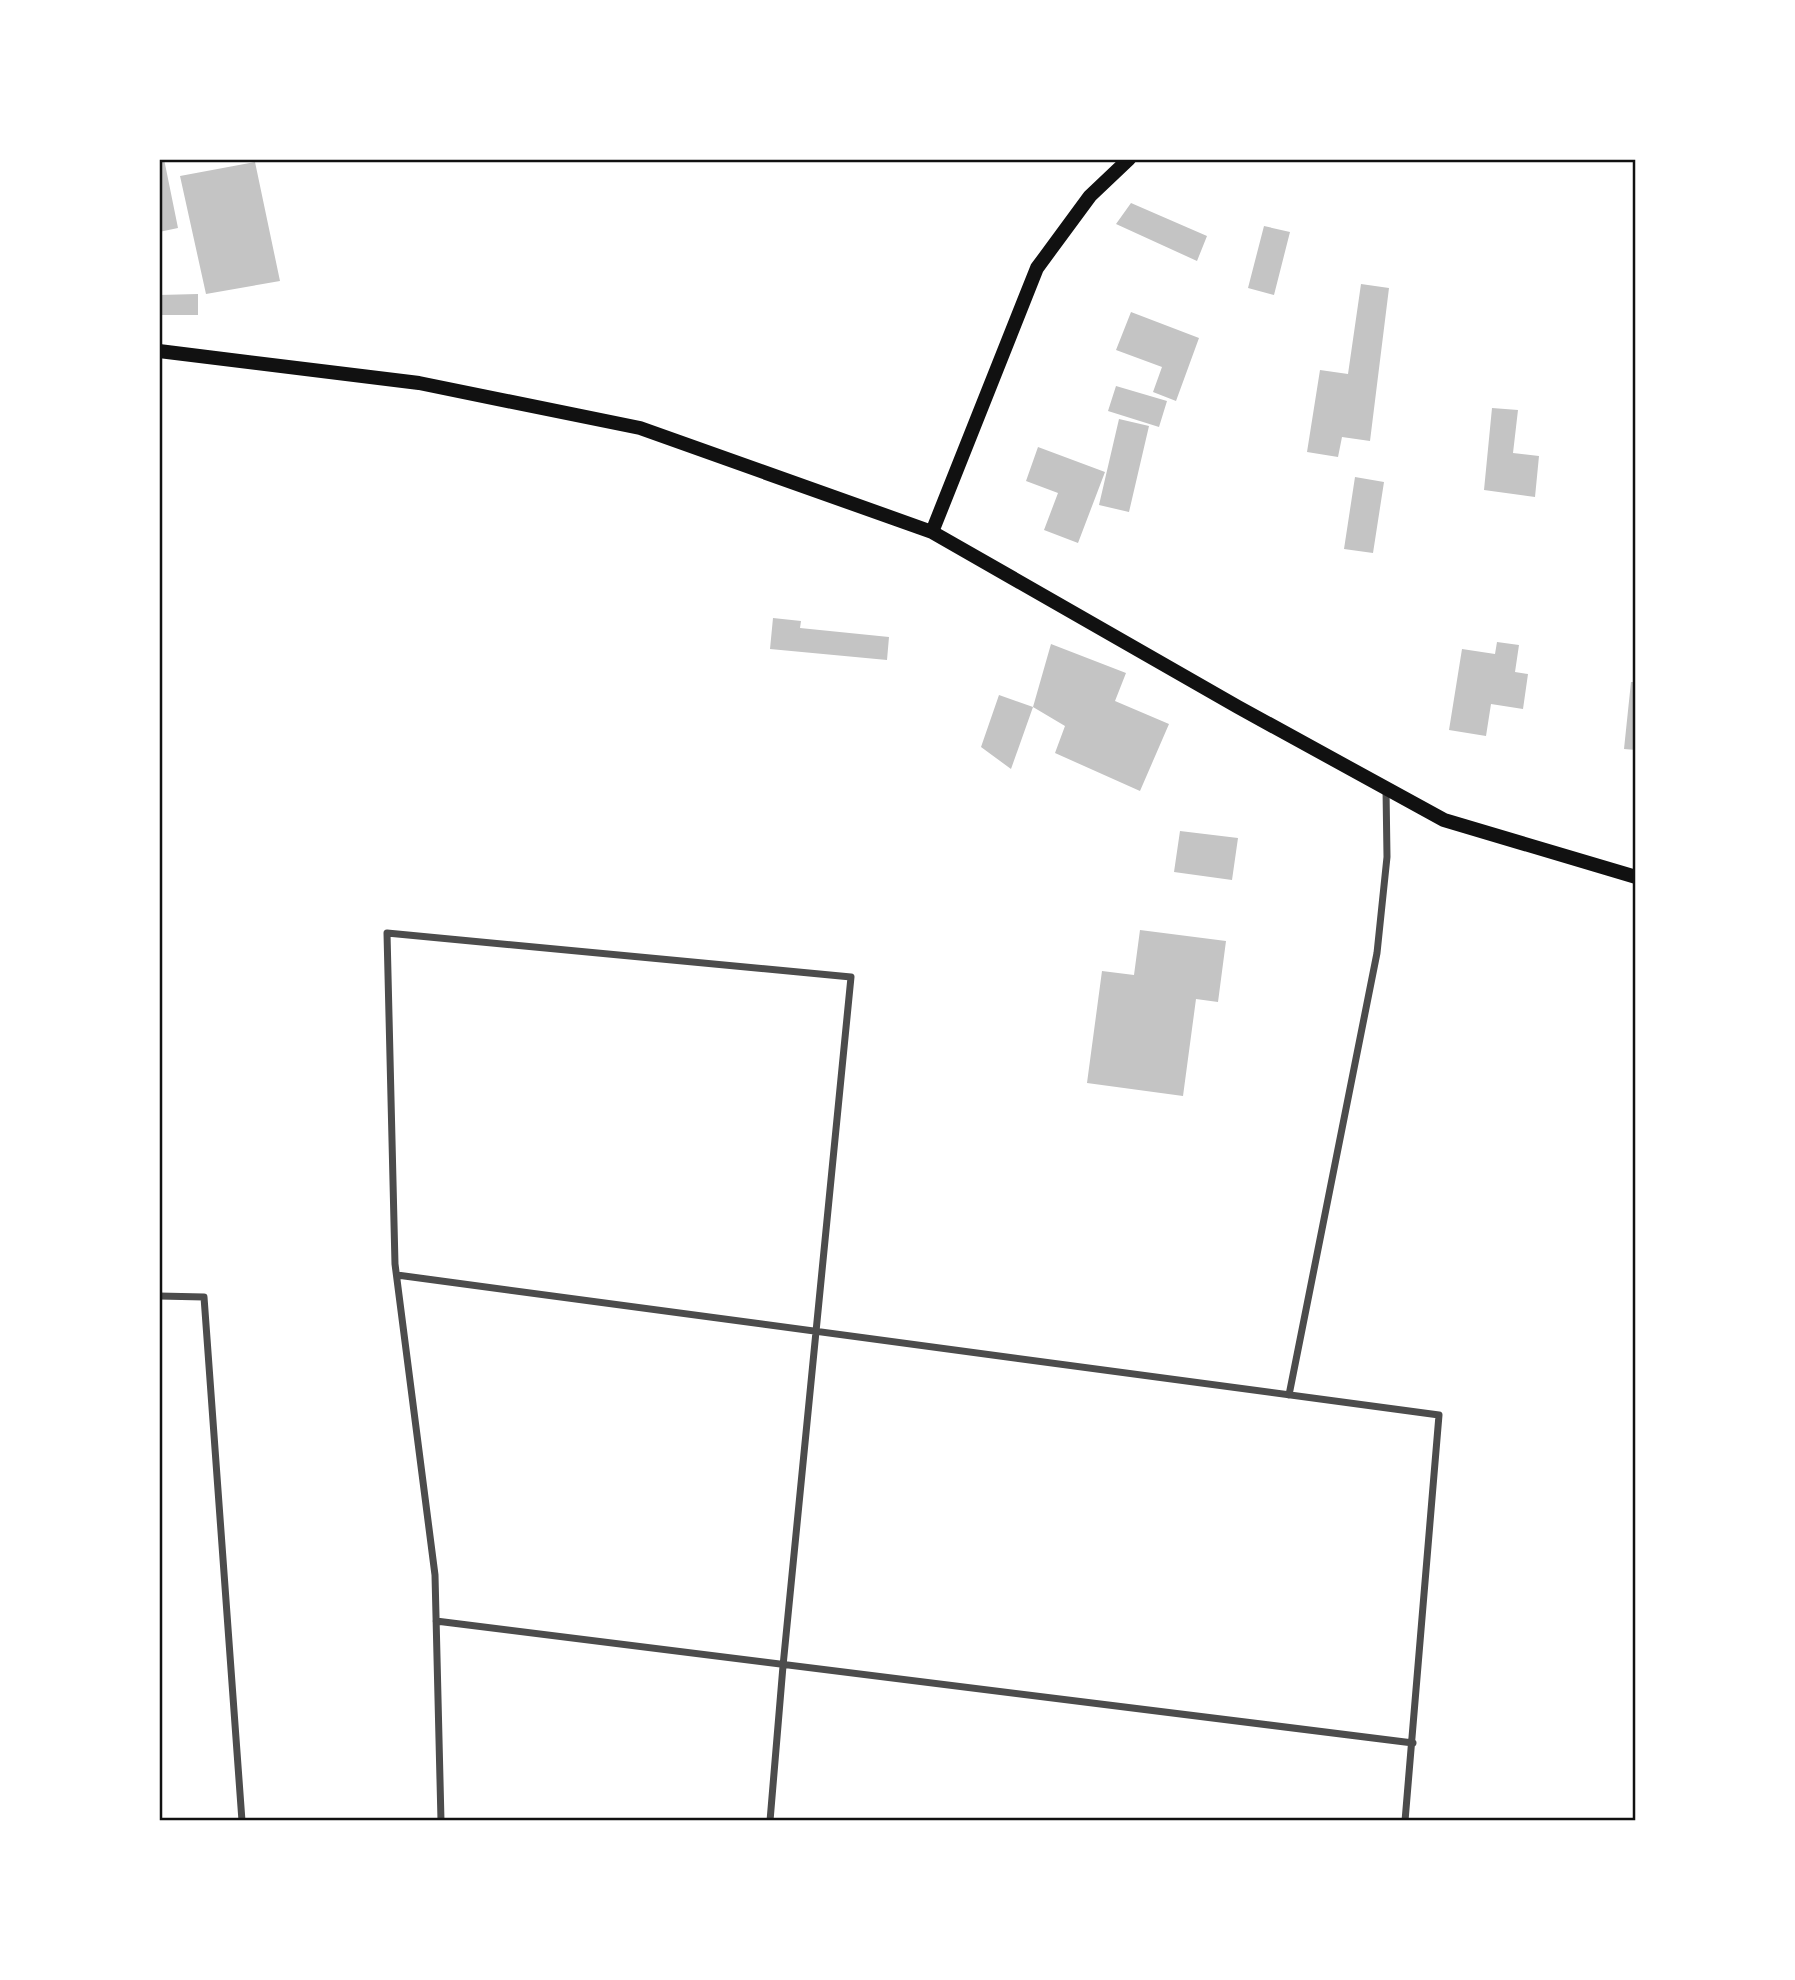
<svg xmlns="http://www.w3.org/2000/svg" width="1795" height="1980" font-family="'Sofia Sans Condensed',sans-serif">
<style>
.building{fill:#c4c4c4}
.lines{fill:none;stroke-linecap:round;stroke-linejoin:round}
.minor{stroke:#4c4c4c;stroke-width:7}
.secondary{stroke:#111;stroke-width:14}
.neatline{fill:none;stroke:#111;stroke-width:2.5}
</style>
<rect width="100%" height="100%" fill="#fff"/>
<path class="building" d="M164,159L178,228L159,232V161Z
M255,162L280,281L206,294L180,176Z
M1131,203L1207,236L1197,261L1116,224Z
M1264,226L1290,232L1274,295L1248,288Z
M1361,284L1389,288L1370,441L1342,437L1338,457L1307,452L1320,370L1348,374Z
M198,294V315H159V295Z
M1131,312L1199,338L1176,401L1153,392L1162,367L1116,350Z
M1116,386L1167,401L1159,427L1108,411Z
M1492,408L1518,410L1513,453L1539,456L1535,497L1484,490Z
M1119,419L1149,426L1129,512L1099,505Z
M1038,447L1105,472L1078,543L1044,530L1058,493L1026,481Z
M1355,477L1384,482L1373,553L1344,549Z
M773,618L801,621L800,628L889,637L887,660L770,649Z
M1497,642L1519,645L1515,672L1528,674L1523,709L1491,704L1486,736L1449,730L1462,649L1495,654Z
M1051,644L1126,673L1115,701L1169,724L1140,791L1055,753L1065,726L1033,707Z
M1631,682H1636V750L1624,749Z
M999,695L1033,707L1011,769L981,747Z
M1180,831L1238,838L1232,880L1174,872Z
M1140,930L1226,941L1218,1002L1196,999L1183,1096L1087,1083L1102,971L1134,975Z"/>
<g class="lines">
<path class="minor" d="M397,1275L1439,1415L1405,1821
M159,1296L204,1297L242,1821
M1289,1395L1377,953L1387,857L1386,789
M436,1621L1413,1743
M441,1821L435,1575L395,1264L387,933L851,977L783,1666L770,1821"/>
<path class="secondary" d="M159,351L419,383L640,428L932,532L1238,707L1444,820L1636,877
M932,532L1037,268L1090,196L1129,159"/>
</g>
<rect width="1795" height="1980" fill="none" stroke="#ffffff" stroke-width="322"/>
<rect x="161" y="161" width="1473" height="1658" class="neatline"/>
</svg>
